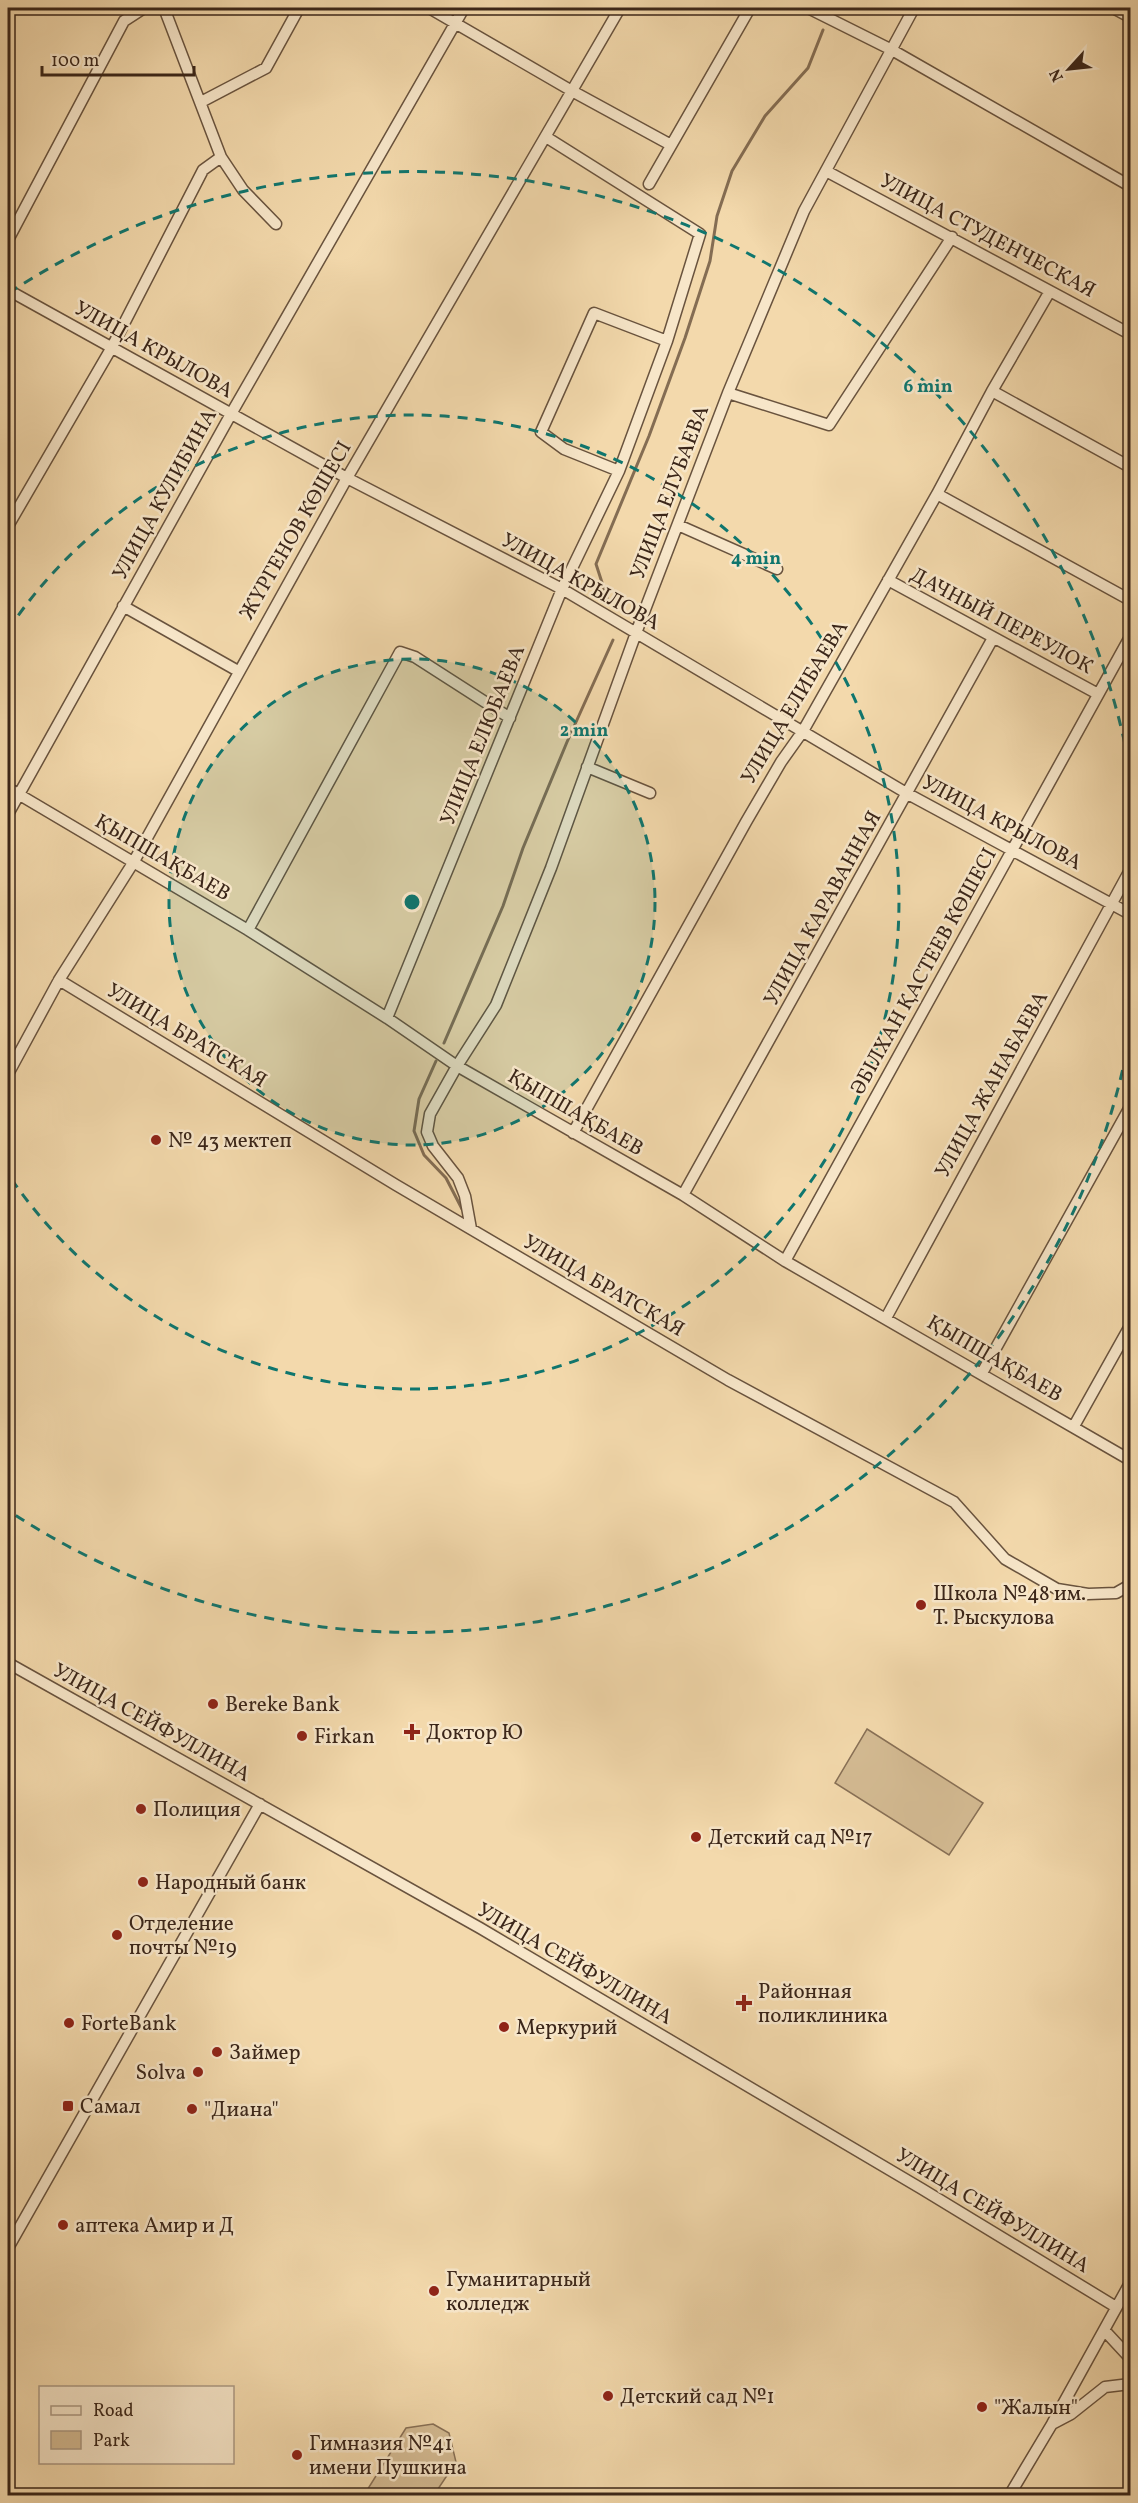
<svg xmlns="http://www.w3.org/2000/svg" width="1138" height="2503" font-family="Vollkorn,serif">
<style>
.green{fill:#d4bb93;stroke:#887056;stroke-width:1.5}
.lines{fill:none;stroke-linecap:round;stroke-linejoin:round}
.stream{stroke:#846d53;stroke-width:3}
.minor-casing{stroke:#69533e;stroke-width:13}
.minor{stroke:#f7e6c9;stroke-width:10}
.ring{fill:none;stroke:#0f766e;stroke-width:3;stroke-dasharray:10 8}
.poi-dot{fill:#8f2418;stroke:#f7e6c9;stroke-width:2}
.labels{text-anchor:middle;stroke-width:5;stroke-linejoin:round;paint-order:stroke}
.street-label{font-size:21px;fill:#3b2619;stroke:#f7e6c9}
.poi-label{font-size:21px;fill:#3b2619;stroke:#f7e6c9;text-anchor:start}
.centre{fill:#0f766e;stroke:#f7e6c9;stroke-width:3}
.ring-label{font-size:18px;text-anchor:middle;font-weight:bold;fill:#0f766e;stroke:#f7e6c9;stroke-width:5;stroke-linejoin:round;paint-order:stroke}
</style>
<rect width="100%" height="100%" fill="#f3d9ac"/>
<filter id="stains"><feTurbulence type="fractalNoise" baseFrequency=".00333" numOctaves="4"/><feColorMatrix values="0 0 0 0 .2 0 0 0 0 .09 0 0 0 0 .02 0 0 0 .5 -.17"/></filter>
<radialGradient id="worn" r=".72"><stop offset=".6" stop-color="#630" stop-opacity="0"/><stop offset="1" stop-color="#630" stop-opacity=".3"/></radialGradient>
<path class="green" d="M867,1729L983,1803L949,1855L835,1783Z
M433,2424L449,2433L456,2462L434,2495H364L406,2428Z"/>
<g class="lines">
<path class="stream" d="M607,598L596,564L649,436L685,338L710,261L717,216L732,171L765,116L808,68L823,30
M444,1043L503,906L523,848L567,742L613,640
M436,1061L419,1099L414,1131L424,1155L446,1178L462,1209"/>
<g class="minor-casing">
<path id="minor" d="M164,8L221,157L243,190L276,224
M429,8L572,91L671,145
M808,8L892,50L1130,186
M1113,8L1130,17
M201,102L266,68L299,8
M826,171L1130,334
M649,184L750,8
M8,240L124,21L144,8
M8,290L347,478L562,589L908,794L1130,914
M992,391L1130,467
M728,393L829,425L952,237
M619,471L564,449L541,432L594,313L667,341
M937,494L1130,600
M678,525L777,569
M8,526L112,347L203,170L221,157
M888,580L1098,694
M123,606L238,671
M587,767L650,793
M8,788L248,930L387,1018L457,1066L683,1195L785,1261L1130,1460
M8,814L231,414L464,8
M248,930L400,652L415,657L510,718
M59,980L396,1185L728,1380L954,1502L1005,1559L1057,1589L1088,1594L1116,1593L1130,1585
M387,1018L562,589L619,471L667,341L700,234L546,137
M8,1074L59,980L133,863L347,478L620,8
M573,1133L746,822L781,762L803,731L937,494L992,391L1050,291
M683,1195L993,638
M471,1229L465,1196L458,1178L433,1146L427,1132L430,1114L457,1066L496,1005L551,868L636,633L728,393L804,211L914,8
M785,1261L1130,637
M886,1318L1130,870
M982,1373L1130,1107
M1074,1426L1130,1326
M8,1663L480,1928L922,2189L1116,2307
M8,2248L260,1804
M1105,2331L1130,2358
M1052,2424L1071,2414L1105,2387L1130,2384
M1009,2496L1052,2424L1130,2283"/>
</g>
<use href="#minor" class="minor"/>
</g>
<circle cx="412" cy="902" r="243" fill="#0f766e" fill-opacity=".12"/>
<g class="ring">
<circle cx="412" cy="902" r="243"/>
<path d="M8 630A487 487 0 1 1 8 1174"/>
<path d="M1130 1035A730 730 0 0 1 9 1511M9 293A730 730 0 0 1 1130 769"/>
</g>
<g class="poi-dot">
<circle cx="156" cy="1140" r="6"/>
<circle cx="921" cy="1605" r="6"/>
<circle cx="213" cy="1704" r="6"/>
<path d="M409 1723h6v6h6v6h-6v6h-6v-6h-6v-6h6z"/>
<circle cx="302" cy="1736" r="6"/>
<circle cx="141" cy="1809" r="6"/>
<circle cx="696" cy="1837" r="6"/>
<circle cx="143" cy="1882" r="6"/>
<circle cx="117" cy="1935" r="6"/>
<path d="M741 1994h6v6h6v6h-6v6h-6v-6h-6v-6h6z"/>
<circle cx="69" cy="2023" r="6"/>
<circle cx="504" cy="2027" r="6"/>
<circle cx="217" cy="2052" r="6"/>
<circle cx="198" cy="2072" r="6"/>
<rect x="62" y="2100" width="12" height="12" rx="3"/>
<circle cx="192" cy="2109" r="6"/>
<circle cx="63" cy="2225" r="6"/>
<circle cx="434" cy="2291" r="6"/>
<circle cx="608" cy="2396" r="6"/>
<circle cx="982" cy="2407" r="6"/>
<circle cx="297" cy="2455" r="6"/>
</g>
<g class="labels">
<g class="street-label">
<text transform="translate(988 235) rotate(28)" y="7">УЛИЦА СТУДЕНЧЕСКАЯ</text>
<text transform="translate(154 349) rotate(29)" y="7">УЛИЦА КРЫЛОВА</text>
<text transform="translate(669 492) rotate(-69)" y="7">УЛИЦА ЕЛУБАЕВА</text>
<text transform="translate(164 494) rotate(-61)" y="7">УЛИЦА КУЛИБИНА</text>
<text transform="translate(295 530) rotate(-60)" y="7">ЖҮРГЕНОВ КӨШЕСІ</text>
<text transform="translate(581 581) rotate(29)" y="7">УЛИЦА КРЫЛОВА</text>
<text transform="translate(1002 620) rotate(28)" y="7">ДАЧНЫЙ ПЕРЕУЛОК</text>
<text transform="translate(794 702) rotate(-59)" y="7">УЛИЦА ЕЛИБАЕВА</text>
<text transform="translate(482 735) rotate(-68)" y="7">УЛИЦА ЕЛЮБАЕВА</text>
<text transform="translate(1002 822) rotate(28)" y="7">УЛИЦА КРЫЛОВА</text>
<text transform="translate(163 857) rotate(30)" y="7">ҚЫПШАҚБАЕВ</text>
<text transform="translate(822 908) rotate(-61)" y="7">УЛИЦА КАРАВАННАЯ</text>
<text transform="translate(923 971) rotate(-61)" y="7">ӘБІЛХАН ҚАСТЕЕВ КӨШЕСІ</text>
<text transform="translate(187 1035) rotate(31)" y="7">УЛИЦА БРАТСКАЯ</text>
<text transform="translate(991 1084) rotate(-61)" y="7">УЛИЦА ЖАНАБАЕВА</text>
<text transform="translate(576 1112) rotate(30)" y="7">ҚЫПШАҚБАЕВ</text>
<text transform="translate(604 1285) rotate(30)" y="7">УЛИЦА БРАТСКАЯ</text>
<text transform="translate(995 1358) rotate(30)" y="7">ҚЫПШАҚБАЕВ</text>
<text transform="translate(152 1722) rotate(29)" y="7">УЛИЦА СЕЙФУЛЛИНА</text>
<text transform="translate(575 1963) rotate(30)" y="7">УЛИЦА СЕЙФУЛЛИНА</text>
<text transform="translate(993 2210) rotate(31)" y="7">УЛИЦА СЕЙФУЛЛИНА</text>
</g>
<g class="poi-label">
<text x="168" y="1147">№ 43 мектеп</text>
<text x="933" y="1600">Школа №48 им.<tspan x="933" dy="24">Т. Рыскулова</tspan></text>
<text x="225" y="1711">Bereke Bank</text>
<text x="426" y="1739">Доктор Ю</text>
<text x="314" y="1743">Firkan</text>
<text x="153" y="1816">Полиция</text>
<text x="708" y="1844">Детский сад №17</text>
<text x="155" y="1889">Народный банк</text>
<text x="129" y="1930">Отделение<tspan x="129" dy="24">почты №19</tspan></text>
<text x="758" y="1998">Районная<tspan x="758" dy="24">поликлиника</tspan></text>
<text x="81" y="2030">ForteBank</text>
<text x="516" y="2034">Меркурий</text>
<text x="229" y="2059">Займер</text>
<text x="186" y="2079" text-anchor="end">Solva</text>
<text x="80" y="2113">Самал</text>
<text x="204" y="2116">"Диана"</text>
<text x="75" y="2232">аптека Амир и Д</text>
<text x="446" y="2286">Гуманитарный<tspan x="446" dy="24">колледж</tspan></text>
<text x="620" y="2403">Детский сад №1</text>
<text x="994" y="2414">"Жалын"</text>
<text x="309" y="2450">Гимназия №41<tspan x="309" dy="24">имени Пушкина</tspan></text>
</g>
</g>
<circle cx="412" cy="902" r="9" class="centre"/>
<g class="ring-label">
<text x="928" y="392">6 min</text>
<text x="756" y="564">4 min</text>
<text x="584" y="736">2 min</text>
</g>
<rect width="1138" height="2503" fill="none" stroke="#f3d9ac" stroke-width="30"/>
<rect x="9" y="9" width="1120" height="2485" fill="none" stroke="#3b2619" stroke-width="3"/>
<rect x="15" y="15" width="1108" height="2473" fill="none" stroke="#3b2619" stroke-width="1.5"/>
<rect x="39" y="2386" width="195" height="78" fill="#f7e6c9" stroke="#ac9983" stroke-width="1.5"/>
<rect x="51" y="2406" width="30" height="9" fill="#f7e6c9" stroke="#ac9983" stroke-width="1.5"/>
<text x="93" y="2416" font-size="18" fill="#3b2619">Road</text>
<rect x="51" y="2431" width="30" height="18" fill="#d4bb93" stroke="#ac9983" stroke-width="1.5"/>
<text x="93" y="2446" font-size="18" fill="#3b2619">Park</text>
<g transform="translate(1069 69) rotate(243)" stroke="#f7e6c9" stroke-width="4.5" paint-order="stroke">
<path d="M0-4.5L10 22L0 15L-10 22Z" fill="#3b2619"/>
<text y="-9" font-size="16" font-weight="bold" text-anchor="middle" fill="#3b2619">N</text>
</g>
<path d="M42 66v9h152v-9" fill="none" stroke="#3b2619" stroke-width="3"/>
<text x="51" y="66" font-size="18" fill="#3b2619" stroke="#f7e6c9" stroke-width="4.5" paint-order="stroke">100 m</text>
<rect width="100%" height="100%" filter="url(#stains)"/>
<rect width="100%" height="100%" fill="url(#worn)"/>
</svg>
